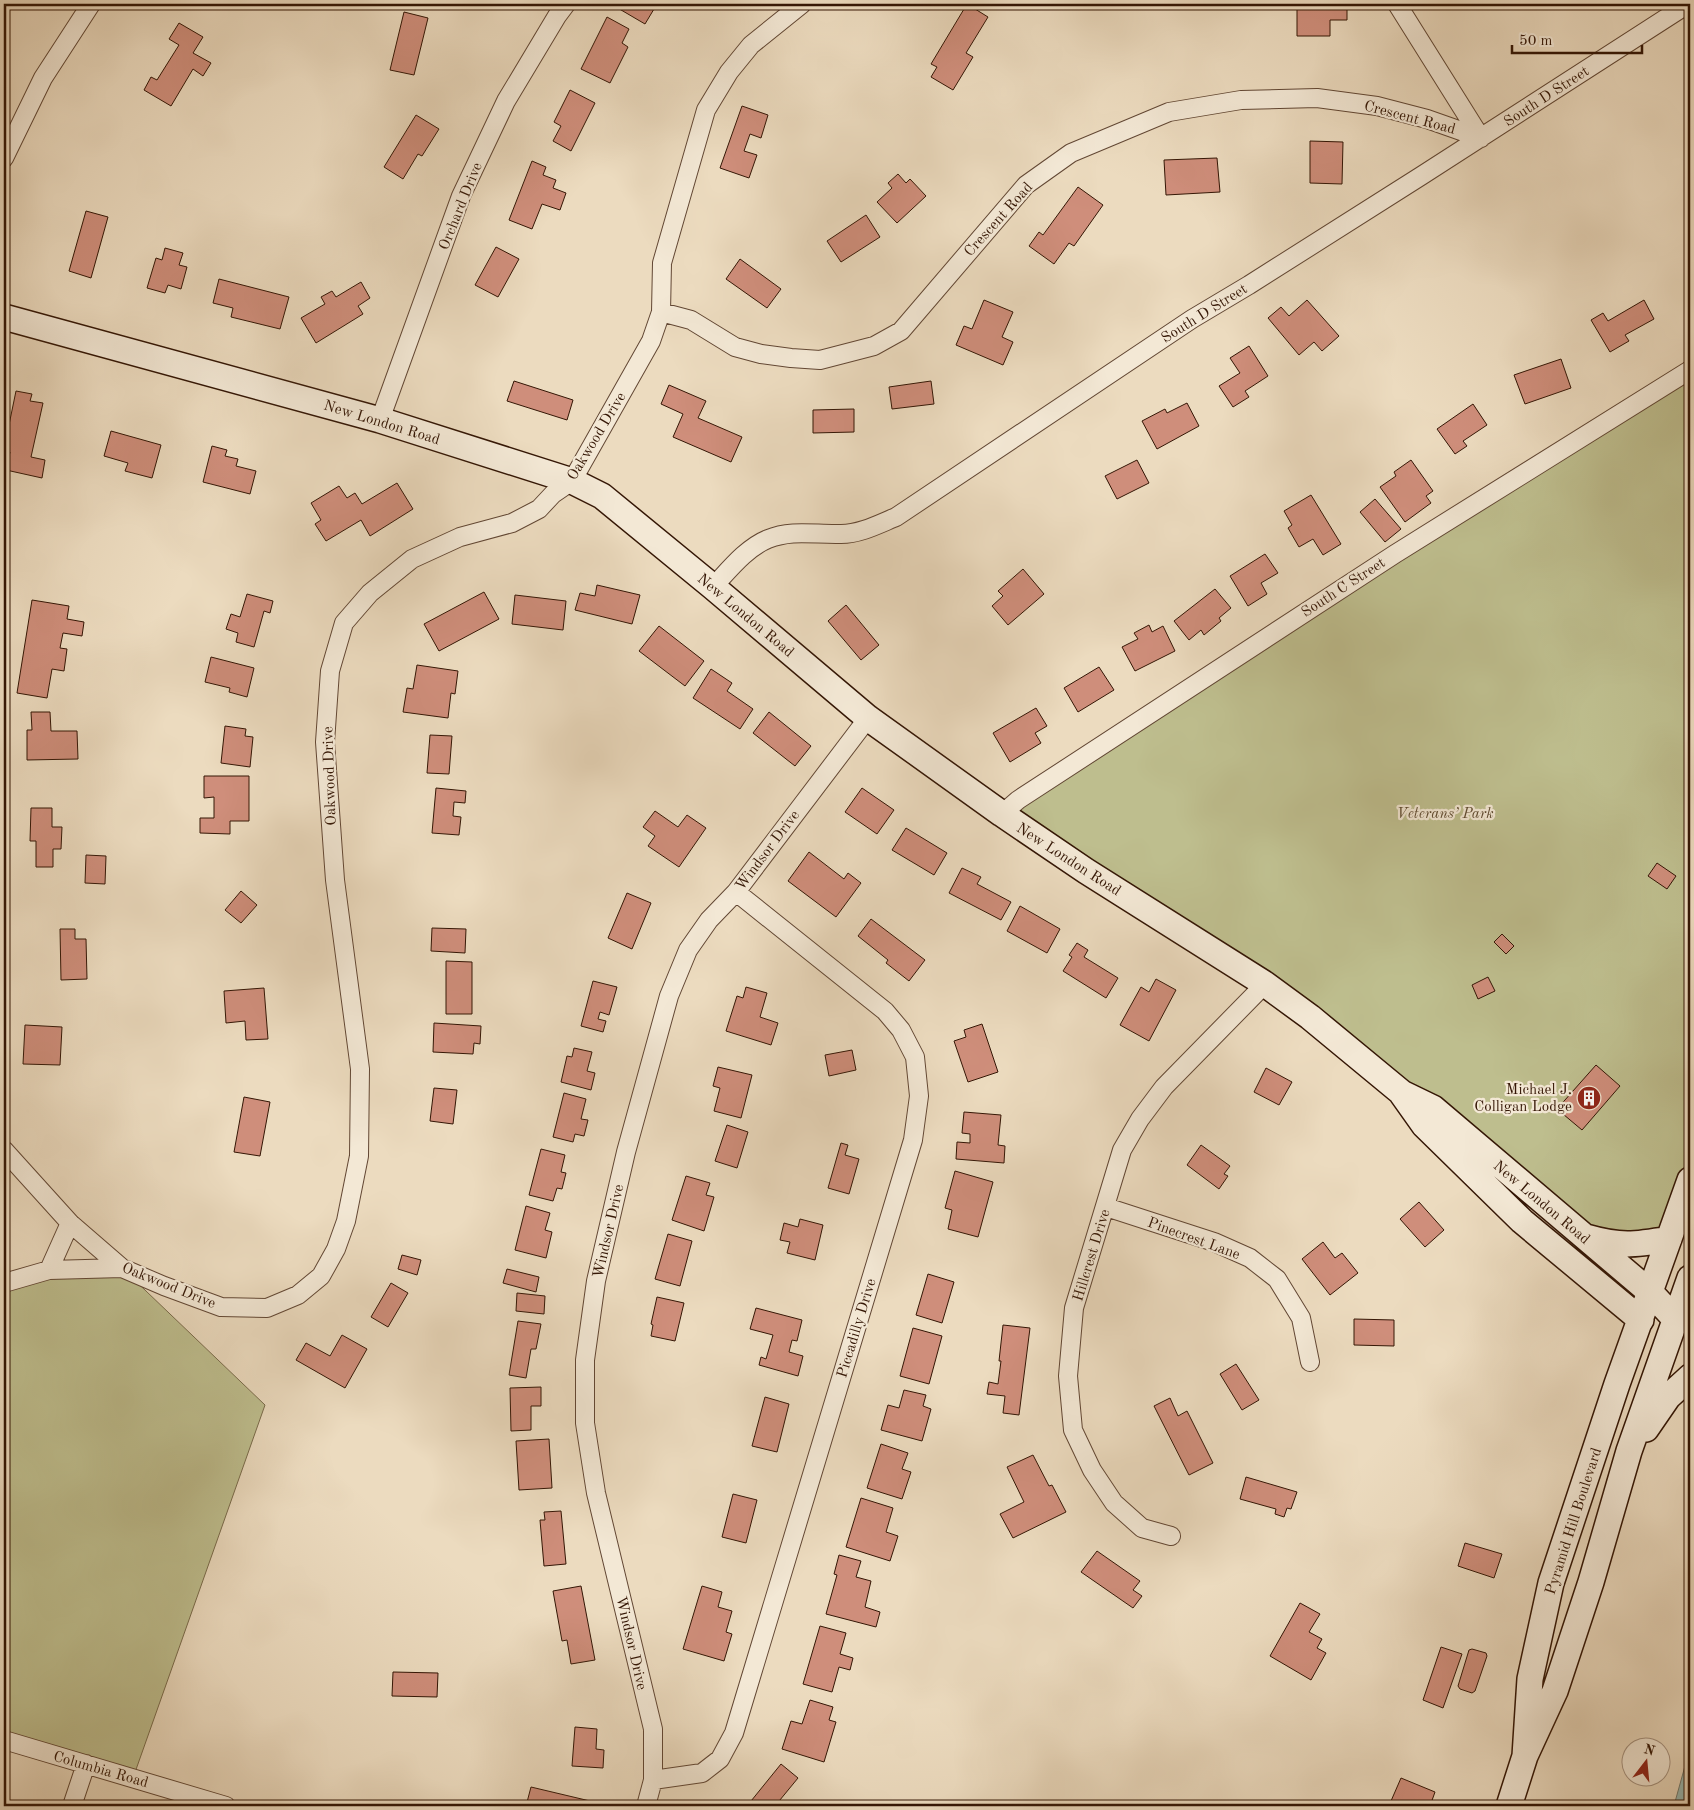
<svg xmlns="http://www.w3.org/2000/svg" width="1694" height="1810" font-family="'Old Standard TT',serif">
<style>
.green{fill:#bebe8e;stroke:#796a4a}
.water{fill:#99bbb5;stroke:#71796f}
.building{fill:#cf8e7b;stroke:#341605}
.lines{fill:none;stroke-linecap:round;stroke-linejoin:round}
.street-casing{stroke:#624734;stroke-width:20}
.secondary-casing{stroke:#341605;stroke-width:28}
.street{stroke:#f3e8d5;stroke-width:18}
.secondary{stroke:#f3e8d5;stroke-width:25}
.labels{text-anchor:middle;stroke-width:4.5;stroke-linejoin:round;paint-order:stroke}
.street-label{font-size:15px;fill:#341605;stroke:#f3e8d5}
.park-label{font-size:15px;font-style:italic;fill:#5d482e;stroke:#f3e8d5}
.poi-label{font-size:15px;fill:#341605;stroke:#f3e8d5;text-anchor:end}
</style>
<rect width="100%" height="100%" fill="#ecdbbf"/>
<filter id="stains"><feTurbulence type="fractalNoise" baseFrequency=".004" numOctaves="4"/><feColorMatrix values="0 0 0 0 .2 0 0 0 0 .09 0 0 0 0 .02 0 0 0 .5 -.17"/></filter>
<radialGradient id="worn" r=".72"><stop offset=".6" stop-color="#630" stop-opacity="0"/><stop offset="1" stop-color="#630" stop-opacity=".3"/></radialGradient>
<path class="green" d="M1690,370V1180L1669,1239L1609,1243L1433,1108L1002,814Z
M122,1268L265,1405L133,1778L4,1740V1283Z"/>
<path class="water" d="M1690,1748V1806H1674L1675,1802Z"/>
<path class="building" d="M618,4H657L645,24L616,7Z
M967,4L988,17L966,53L973,57L953,90L931,77L937,67L931,64Z
M1297,4H1347V20H1330V36H1297Z
M404,12L428,18L414,75L390,70Z
M607,17L629,29L622,43L628,47L610,83L581,69Z
M179,23L203,37L193,53L211,63L203,76L193,69L171,106L144,90L151,77L157,80L179,45L169,39Z
M570,90L595,103L571,151L553,141L561,126L554,122Z
M742,106L768,115L761,138L750,134L744,151L757,155L749,178L720,168Z
M416,115L439,129L422,156L418,154L403,179L384,167Z
M1310,141L1343,142L1342,184L1310,183Z
M1217,158L1220,192L1166,195L1164,160Z
M532,161L546,167L543,175L556,180L553,188L566,193L560,210L542,204L532,229L509,220Z
M898,174L906,183L910,179L926,196L897,223L877,202L892,188L888,183Z
M1078,187L1103,205L1074,246L1069,243L1054,264L1029,246L1039,232L1043,235Z
M86,211L108,217L91,278L69,271Z
M866,215L880,237L841,262L827,241Z
M496,247L519,259L498,297L475,285Z
M165,248L183,253L179,265L187,267L181,289L168,285L165,293L147,288L156,258L162,260Z
M740,259L781,289L767,308L726,279Z
M219,279L289,297L280,329L231,317L233,308L213,303Z
M361,282L370,298L358,306L363,314L316,343L301,318L325,304L321,297L332,291L336,297Z
M984,300L1013,312L1002,337L1013,342L1003,365L956,345L964,326L972,329Z
M1307,300L1339,336L1322,351L1314,342L1299,355L1268,318L1281,307L1289,316Z
M1644,300L1654,319L1625,335L1629,341L1610,352L1591,320L1603,313L1608,321Z
M1249,346L1268,376L1245,391L1249,397L1233,407L1219,386L1240,373L1230,358Z
M1561,359L1571,388L1525,404L1514,375Z
M514,381L573,400L567,420L507,401Z
M931,381L934,404L892,409L889,387Z
M669,385L706,401L698,418L742,437L731,462L673,437L683,414L661,404Z
M16,391L32,394L30,401L43,403L31,457L45,460L42,478L6,470L10,452L4,451V449Z
M1187,403L1199,426L1157,449L1142,421L1165,409L1167,413Z
M1473,404L1487,425L1463,441L1467,446L1455,454L1437,429Z
M854,409V432L813,433V410Z
M111,431L161,445L152,478L125,471L128,463L104,456Z
M212,446L227,450L225,456L238,459L236,466L256,471L250,494L203,482Z
M1137,460L1149,483L1117,499L1105,476Z
M1411,460L1433,491L1426,496L1431,503L1405,522L1380,487L1396,476L1394,472Z
M397,483L413,509L370,536L361,520L326,541L315,524L321,520L311,503L339,486L347,498L355,493L362,504Z
M1311,495L1341,544L1323,555L1313,539L1299,547L1288,528L1292,525L1284,511Z
M1375,499L1401,529L1385,542L1360,512Z
M1265,554L1278,573L1261,583L1267,594L1248,606L1230,576Z
M1023,569L1044,594L1008,625L992,606L1003,596L998,591Z
M597,585L640,595L632,624L575,610L580,593L595,596Z
M1215,589L1231,608L1219,618L1221,621L1204,635L1201,630L1189,640L1174,621Z
M484,592L499,619L439,651L424,624Z
M247,594L273,601L270,613L264,611L254,647L236,642L238,633L226,629L231,614L240,617Z
M515,595L566,601L563,630L512,624Z
M32,600L69,606L67,619L84,622L82,636L63,633L60,648L67,649L64,671L52,669L47,698L17,693Z
M846,605L879,645L861,660L828,621Z
M1149,625L1152,632L1163,626L1175,651L1135,671L1122,647L1138,639L1134,633Z
M659,626L704,661L685,686L639,651Z
M211,657L254,668L247,697L229,692L230,688L205,682Z
M417,665L458,671L455,694L451,693L448,718L403,712L407,688L413,689Z
M1099,667L1114,690L1078,712L1064,688Z
M711,669L732,683L727,691L753,709L740,729L693,698Z
M1036,708L1047,726L1035,733L1041,743L1010,762L993,733Z
M31,712H50L51,731H77L78,759L27,760V730H32Z
M769,712L811,746L795,766L753,733Z
M225,726L246,729L245,736L253,737L250,767L221,763Z
M430,735L452,736L449,774L427,773Z
M204,776H249V821H230V834L200,833V818H214V797L204,798Z
M436,788L466,791L465,803L454,802L453,816L461,817L459,835L432,833Z
M862,788L894,810L877,834L845,812Z
M31,808H52V827H62L61,849H53V867H36V841H30Z
M655,811L678,827L687,815L706,828L679,867L648,846L655,836L643,827Z
M906,828L947,853L934,875L892,850Z
M809,852L844,879L848,873L861,883L836,917L788,881Z
M86,855L106,856L105,884L85,883Z
M1657,863L1676,876L1667,889L1648,876Z
M962,868L981,877L977,884L1011,902L1001,920L949,893Z
M241,891L257,905L241,923L225,910Z
M627,893L651,903L632,949L608,938Z
M1020,906L1060,929L1047,953L1007,931Z
M871,919L925,960L909,981L886,963L888,960L858,936Z
M432,928L466,929L465,953L431,951Z
M60,929H75V939H86L87,979L61,980Z
M1502,934L1514,946L1506,954L1494,942Z
M1077,943L1088,950L1084,957L1118,978L1106,998L1063,971L1072,957L1069,955Z
M446,961L472,962V1014H446Z
M1488,977L1495,991L1478,999L1472,985Z
M1156,979L1176,990L1149,1041L1120,1025L1141,987L1149,992Z
M593,981L617,987L609,1015L600,1012L598,1019L606,1021L603,1032L581,1026Z
M746,987L767,993L760,1017L778,1023L771,1045L726,1031L737,996L743,998Z
M264,988L268,1039L246,1040L245,1021L226,1023L224,991Z
M434,1023L481,1026L480,1044L474,1043L473,1054L433,1052Z
M982,1024L998,1072L968,1082L954,1041L966,1037L964,1030Z
M25,1025L62,1027L60,1065L23,1064Z
M574,1048L592,1052L587,1071L595,1073L591,1090L561,1082L567,1056L572,1057Z
M852,1050L856,1070L829,1076L825,1055Z
M1596,1065L1620,1086L1582,1130L1557,1109Z
M718,1067L752,1075L741,1118L714,1111L720,1088L713,1086Z
M1266,1068L1292,1082L1279,1105L1254,1092Z
M434,1088L457,1090L453,1124L430,1121Z
M564,1093L586,1099L581,1119L588,1120L584,1136L575,1134L573,1142L553,1137Z
M244,1097L270,1102L260,1156L234,1152Z
M964,1112L1001,1115L998,1145L1005,1146L1004,1163L956,1159L957,1142L970,1143V1134L962,1133Z
M727,1125L748,1132L737,1168L715,1161Z
M841,1143L848,1145L845,1155L859,1159L849,1194L828,1188Z
M1201,1145L1230,1166L1224,1174L1228,1176L1219,1189L1187,1165Z
M541,1149L565,1155L561,1172L566,1173L562,1189L557,1188L553,1201L529,1195Z
M955,1171L993,1182L978,1237L948,1229L952,1210L945,1208Z
M686,1176L710,1183L706,1195L714,1197L704,1231L672,1220Z
M1419,1202L1444,1230L1425,1247L1400,1219Z
M526,1206L550,1213L545,1230L552,1232L546,1258L515,1250Z
M800,1219L823,1225L815,1260L787,1253L790,1242L780,1240L784,1223L798,1227Z
M668,1234L692,1241L680,1286L655,1279Z
M1323,1242L1335,1258L1342,1253L1358,1273L1330,1295L1302,1259Z
M402,1255L421,1260L417,1275L398,1269Z
M507,1269L539,1277L536,1292L503,1283Z
M928,1274L954,1282L942,1323L916,1315Z
M391,1283L408,1293L388,1327L371,1317Z
M517,1293L545,1296L544,1314L516,1311Z
M657,1297L684,1303L675,1341L651,1336L653,1325L651,1324Z
M756,1308L802,1320L797,1341L792,1340L789,1352L803,1356L798,1376L759,1365L761,1357L766,1359L773,1335L750,1329Z
M1354,1319L1394,1320V1346L1354,1345Z
M518,1321L541,1324L536,1349H531L526,1378L509,1375Z
M1003,1325L1030,1328L1019,1415L1003,1413L1005,1396L987,1394L989,1382L998,1384L1001,1361H999Z
M913,1328L942,1336L929,1384L900,1376Z
M342,1335L367,1349L345,1388L296,1360L306,1343L330,1356Z
M1236,1364L1259,1400L1242,1410L1220,1374Z
M541,1387V1406H531V1430L511,1431L510,1388Z
M904,1390L926,1395L923,1406L931,1409L922,1441L881,1430L888,1405L899,1408Z
M765,1397L789,1404L777,1452L752,1446Z
M1170,1398L1178,1416L1187,1411L1213,1463L1189,1475L1154,1406Z
M549,1439L552,1488L519,1490L516,1441Z
M881,1444L908,1453L902,1469L911,1472L902,1499L867,1488Z
M1033,1455L1049,1486L1052,1485L1066,1512L1013,1538L1000,1514L1024,1502L1007,1467Z
M1246,1477L1297,1492L1291,1509L1287,1508L1284,1517L1275,1514L1276,1509L1240,1499Z
M733,1494L757,1500L746,1543L722,1537Z
M861,1498L893,1508L886,1532L898,1536L890,1561L846,1547Z
M561,1511L566,1564L544,1566L540,1520H545L544,1512Z
M1465,1543L1502,1554L1494,1578L1458,1566Z
M1097,1551L1140,1581L1133,1590L1142,1596L1133,1608L1081,1572Z
M839,1555L861,1561L856,1577L871,1581L865,1607L880,1612L876,1627L826,1614L837,1575L834,1574Z
M581,1586L595,1660L571,1664L567,1640L562,1641L553,1591Z
M702,1586L722,1592L718,1607L732,1611L726,1632L732,1634L724,1661L683,1649Z
M1300,1603L1320,1614L1309,1632L1322,1639L1317,1648L1326,1653L1311,1680L1270,1656Z
M820,1626L846,1633L840,1654L853,1658L850,1670L839,1667L832,1692L803,1684Z
M1441,1647L1462,1654L1443,1708L1423,1700Z
M1472,1649L1486,1653L1487,1656L1475,1691L1472,1693L1460,1689L1458,1686L1469,1650Z
M393,1672L438,1673L437,1697L392,1696Z
M810,1700L833,1707L829,1720L836,1722L824,1762L782,1749L791,1721L802,1724Z
M575,1727L597,1729L596,1749L604,1750L603,1768L572,1766Z
M781,1764L798,1778L775,1806H747Z
M1401,1778L1435,1792L1430,1806H1404L1391,1801Z
M531,1787L590,1801L589,1806H526Z"/>
<g class="lines">
<g class="street-casing">
<path id="street" d="M1397,4L1481,138
M4,158L43,78L91,4
M661,312L691,320L735,347L761,354L791,358L820,360L874,346L901,331L1026,185L1071,153L1169,112L1241,100L1317,98L1377,106L1427,119L1481,138
M380,420L461,196L506,101L557,16L566,4
M713,587C729,570 746,548 768,539C792,529 816,535 841,534C860,534 879,524 896,517L1192,319L1249,285L1421,176L1688,4
M1002,814L1018,800L1395,554L1690,370
M4,1150L70,1223L122,1268L164,1286L221,1307L267,1308L298,1295L321,1276L336,1249L346,1221L359,1156L360,1069L335,880L325,742L330,671L344,623L370,593L412,559L460,537L512,523L539,509L553,494L572,481L651,341L661,312L662,263L706,110L729,72L751,45L802,4
M1106,1207L1214,1242L1250,1258L1277,1279L1301,1318L1310,1362
M49,1270L70,1223
M4,1283L49,1270L122,1268
M1171,1536L1142,1528L1114,1503L1092,1470L1073,1430L1068,1376L1074,1308L1122,1150L1140,1119L1164,1087L1265,984
M4,1740L226,1806
M653,1780L702,1773L720,1759L734,1733L913,1140L919,1096L915,1057L901,1030L885,1011L736,892
M72,1806L86,1764
M646,1806L653,1780V1729L596,1493L585,1423V1360L596,1281L626,1152L669,996L688,950L709,920L736,892L868,718"/>
</g>
<g class="secondary-casing">
<path id="secondary" d="M4,317L380,420L572,481L602,496L713,587L868,718L1002,814L1086,871L1265,984L1310,1017L1402,1093L1433,1108L1651,1293L1676,1320
M1402,1094L1424,1125L1522,1221L1641,1320
M1586,1237C1621,1247 1634,1245 1669,1239
M1646,1429L1668,1397L1690,1377
M1525,1756L1530,1679L1551,1583L1617,1384L1690,1180
M1509,1806L1525,1756L1555,1691L1591,1582L1629,1451L1690,1278"/>
</g>
<use href="#street" class="street"/>
<use href="#secondary" class="secondary"/>
</g>
<defs>
<g id="building-disc" transform="scale(1.25)"><circle r="9.5" fill="#8f2418" stroke="#f3e8d5"/><path d="M-4-6H4V6H1V3H-1V6H-4ZM-2.5-4.3h1.7v1.8h-1.7ZM.8-4.3h1.7v1.8H.8ZM-2.5-1h1.7V.8h-1.7ZM.8-1h1.7V.8H.8Z" fill="#fff"/></g>
</defs>
<g fill-rule="evenodd">
<use href="#building-disc" x="1589" y="1098"/>
</g>
<g class="labels">
<g class="street-label">
<text transform="translate(1546 96) rotate(-33)" y="5">South D Street</text>
<text transform="translate(1410 117) rotate(15)" y="5">Crescent Road</text>
<text transform="translate(460 206) rotate(-68)" y="5">Orchard Drive</text>
<text transform="translate(998 219) rotate(-48)" y="5">Crescent Road</text>
<text transform="translate(1204 313) rotate(-32)" y="5">South D Street</text>
<text transform="translate(382 422) rotate(17)" y="5">New London Road</text>
<text transform="translate(596 436) rotate(-59)" y="5">Oakwood Drive</text>
<text transform="translate(1343 587) rotate(-33)" y="5">South C Street</text>
<text transform="translate(746 615) rotate(40)" y="5">New London Road</text>
<text transform="translate(329 776) rotate(-92)" y="5">Oakwood Drive</text>
<text transform="translate(767 850) rotate(-53)" y="5">Windsor Drive</text>
<text transform="translate(1069 859) rotate(33)" y="5">New London Road</text>
<text transform="translate(1542 1202) rotate(40)" y="5">New London Road</text>
<text transform="translate(608 1231) rotate(-77)" y="5">Windsor Drive</text>
<text transform="translate(1194 1238) rotate(20)" y="5">Pinecrest Lane</text>
<text transform="translate(1091 1255) rotate(-73)" y="5">Hillcrest Drive</text>
<text transform="translate(169 1285) rotate(22)" y="5">Oakwood Drive</text>
<text transform="translate(856 1328) rotate(-73)" y="5">Piccadilly Drive</text>
<text transform="translate(1573 1521) rotate(-72)" y="5">Pyramid Hill Boulevard</text>
<text transform="translate(632 1643) rotate(77)" y="5">Windsor Drive</text>
<text transform="translate(101 1769) rotate(16)" y="5">Columbia Road</text>
</g>
<g class="park-label">
<text x="1445" y="818">Veterans’ Park</text>
</g>
<g class="poi-label">
<text x="1572" y="1094">Michael J.<tspan x="1572" dy="17">Colligan Lodge</tspan></text>
</g>
</g>
<rect width="1694" height="1810" fill="none" stroke="#ecdbbf" stroke-width="20"/>
<rect x="5" y="5" width="1684" height="1800" fill="none" stroke="#341605" stroke-width="2.5"/>
<rect x="10" y="10" width="1674" height="1790" fill="none" stroke="#341605"/>
<g transform="translate(1646 1762) rotate(16)"><circle r="24" fill="#f3e8d5" stroke="#a79482"/>
<path d="M0-4L9 19L0 12L-9 19Z" fill="#8f2418"/>
<text y="-8" font-size="14" font-weight="bold" text-anchor="middle" fill="#341605">N</text>
</g>
<path d="M1512 45v8h130v-8" fill="none" stroke="#341605" stroke-width="2.5"/>
<text x="1519" y="45" font-size="15" fill="#341605" stroke="#f3e8d5" stroke-width="4" paint-order="stroke">50 m</text>
<rect width="100%" height="100%" filter="url(#stains)"/>
<rect width="100%" height="100%" fill="url(#worn)"/>
</svg>
